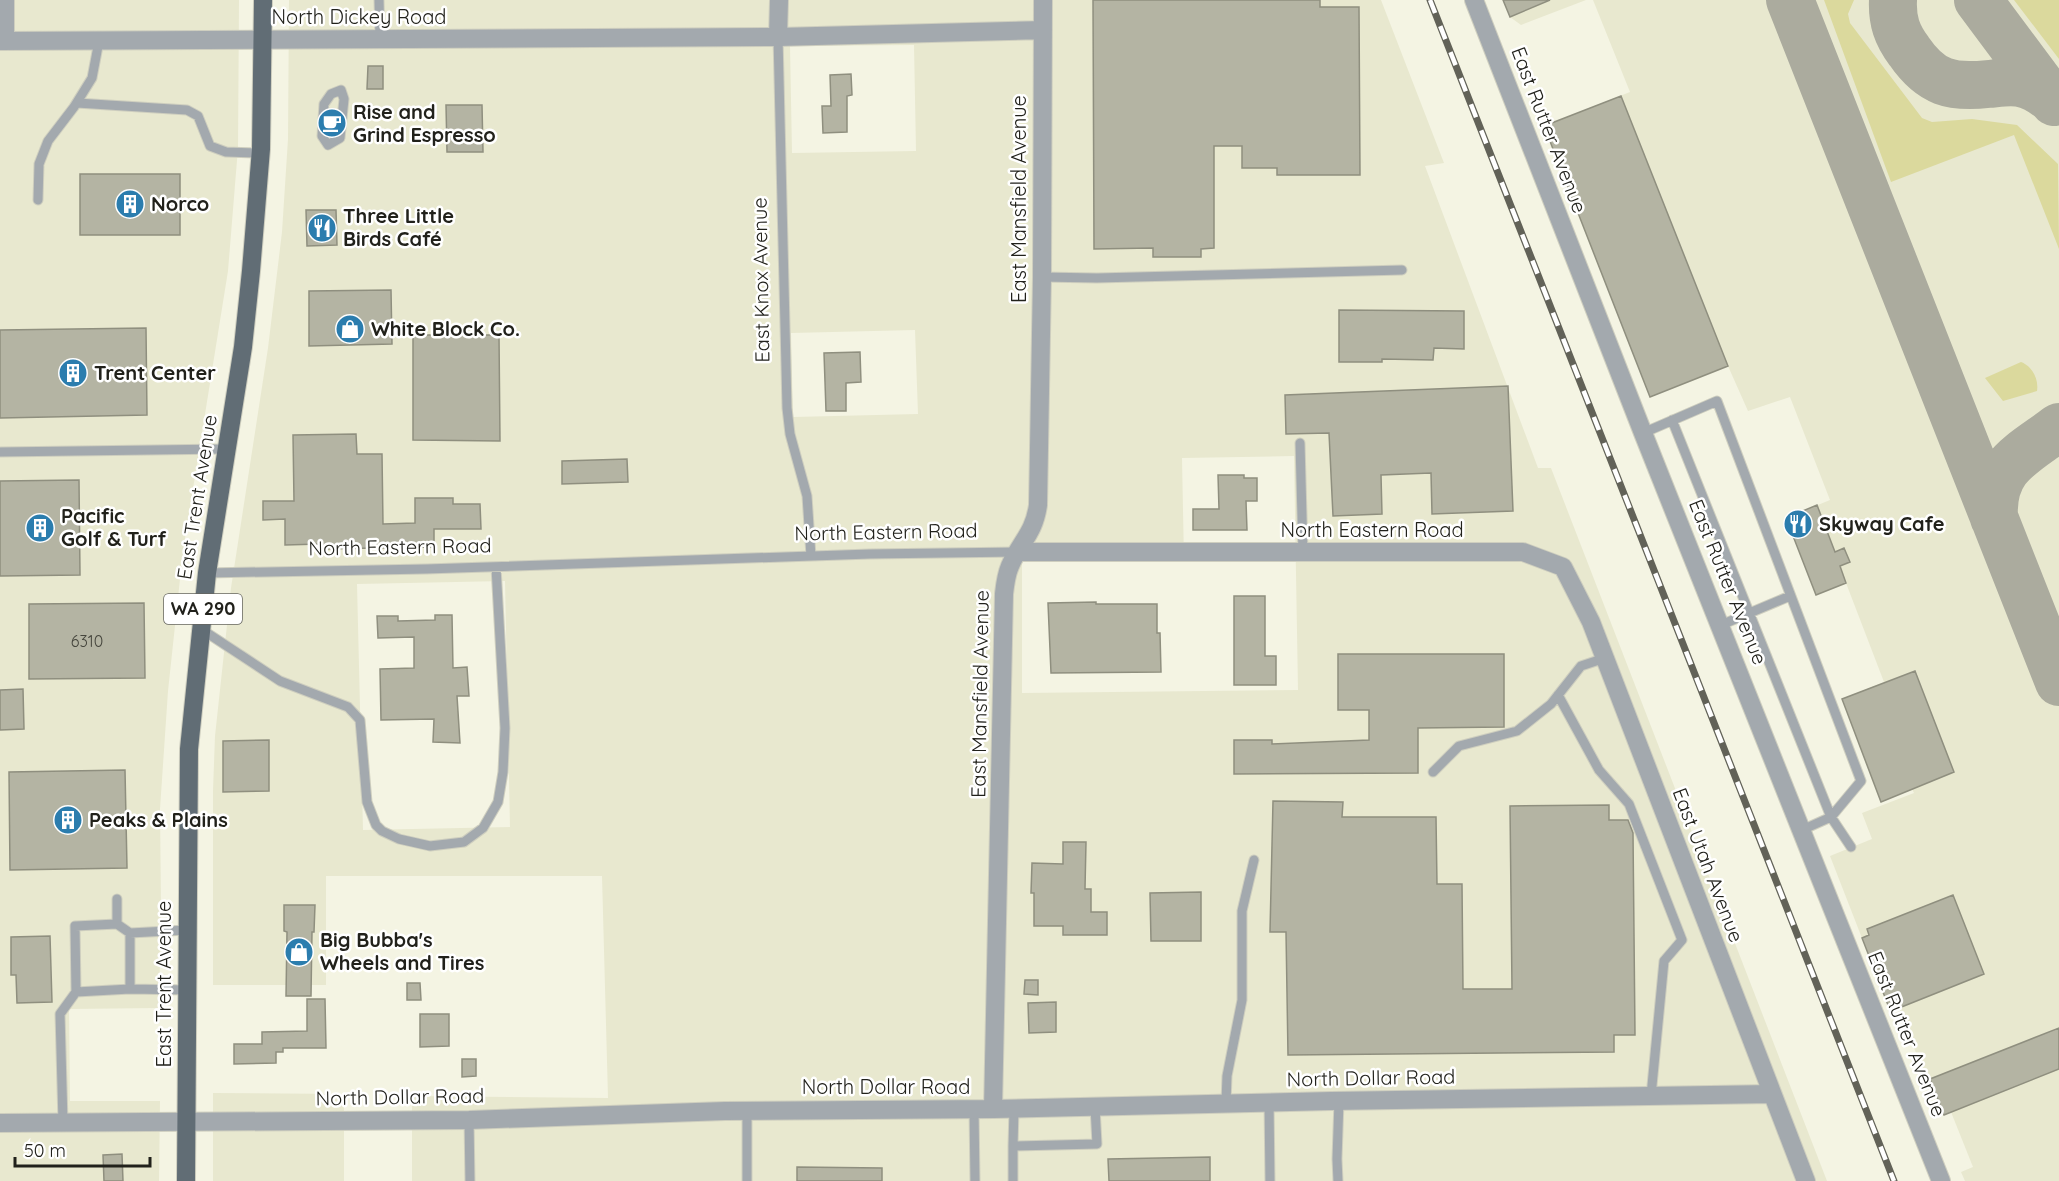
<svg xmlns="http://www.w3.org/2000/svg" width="2059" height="1181" font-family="Quicksand,sans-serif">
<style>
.built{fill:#e8e8cf;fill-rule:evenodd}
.green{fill:#dbd99d}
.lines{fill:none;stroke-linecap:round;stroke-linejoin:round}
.taxiway{stroke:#abab9e;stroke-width:48}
.building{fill:#b4b4a3;stroke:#8f8f7f;stroke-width:1.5}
.service-casing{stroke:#cecebf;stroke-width:11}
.minor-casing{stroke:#cecebf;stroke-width:20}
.tertiary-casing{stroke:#cecebf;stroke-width:20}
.primary-casing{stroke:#cecebf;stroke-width:20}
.service{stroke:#a3a9ae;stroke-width:9}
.minor{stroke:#a3a9ae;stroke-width:18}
.tertiary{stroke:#a3a9ae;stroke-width:18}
.primary{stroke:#616d75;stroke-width:18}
.rail-casing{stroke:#626258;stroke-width:7}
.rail{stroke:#fff;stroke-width:4.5;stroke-dasharray:14;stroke-linecap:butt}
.labels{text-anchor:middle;stroke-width:5;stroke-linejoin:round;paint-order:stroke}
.number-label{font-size:16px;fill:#46463d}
.shield{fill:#fff;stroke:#64645f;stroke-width:1.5}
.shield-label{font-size:18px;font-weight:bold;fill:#21211b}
.street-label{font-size:20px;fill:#21211b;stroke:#fff}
.poi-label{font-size:20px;font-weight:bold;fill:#21211b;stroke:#fff;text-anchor:start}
</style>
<rect width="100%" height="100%" fill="#f4f4e3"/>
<path class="built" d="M0,0H239L238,148L228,271L183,551L168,691L160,809L161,909L159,1008L69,1009L70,1101H160L159,1181H0Z
M289,0H1381L1444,163L1425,166L1538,468H1551L1827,1181H412V1096L608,1098L602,876H326V985H213V791L215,736L231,588L268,348L282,232L288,139ZM914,45L916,151L792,153L790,46ZM915,330L918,414L793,417L791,333ZM1294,456L1298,690L1022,693V562L1184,561L1182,458ZM505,581L510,827L363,830L357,584Z
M1503,0H1586L1521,25L1510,17Z
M1593,0H2059V1181H1965L1961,1172L1973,1167L1951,1112L1944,1115L1930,1079L1926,1080L1897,1002L1888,1005L1830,856L1872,839L1862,813L1914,793L1912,789L1881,802L1842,699L1884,682L1846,583L1816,595L1786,518L1830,500L1790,397L1748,411L1728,366L1650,397L1544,126L1630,92Z
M213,1093L344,1094V1181H213Z"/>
<path class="green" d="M1824,0H1854L1848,14L1850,23L1922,118L1932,122L1972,119L2017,125L2058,164L2059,249L2014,135L1891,182Z
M2014,0H2059V59Z
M2021,362C2032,366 2039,379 2037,391L2003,401L1985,378Z"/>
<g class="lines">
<path class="taxiway" d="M1790,0L2059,682
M1893,0C1892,21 1897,35 1909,51C1931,83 1951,88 1988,84C1999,83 2010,81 2020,83C2033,85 2043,92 2053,100
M1978,0L2054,102
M1994,518C1991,466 2022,455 2059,427"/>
</g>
<path class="building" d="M1093,0H1320V7H1359L1360,175H1277V168H1242V146H1214V248L1201,249V257H1153V248L1094,249Z
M1503,0H1550L1510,17Z
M368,66H383V89H367Z
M851,74L852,95L847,96V132L823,133L822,106H831L830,75Z
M1621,96L1728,366L1650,397L1544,126Z
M446,105H482L483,152H447Z
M80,174H180V235H80Z
M306,210H336L337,245L307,246Z
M391,290L392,344L309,346V291Z
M1339,310L1464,311V349L1434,348L1433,360L1382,359V362H1339Z
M146,328L147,415L0,418V330Z
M413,335H499L500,441L413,440Z
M860,352L861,382L846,383V411H826L824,353Z
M1508,386L1513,511L1432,514L1431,473L1381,475L1382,514L1333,516L1329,433L1286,434L1285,395Z
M356,434L357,454H382L383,524L415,523V498H453V504H480L481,529H434V547L321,549L320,544L285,545V519L263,520V501H294L293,435Z
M627,459L628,482L562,484V461Z
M1218,475H1244V478H1257V501H1246L1247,530H1193V509H1219Z
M79,480L80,575L0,576V481Z
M1817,505L1835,552L1844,548L1850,562L1840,566L1846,583L1816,595L1786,518Z
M1234,596H1265V656H1276V685H1234Z
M1096,602V604H1157V633H1160L1161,672L1051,673L1048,603Z
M144,603L145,678L29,679V604Z
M435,615H452L453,668L467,667L469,696H457L460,743L433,742L434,719L381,720L380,669L414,668V637L378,638L377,616H398V621L435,620Z
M1338,654H1504V727L1418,728V773L1234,774V740H1272V744L1369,740V710H1338Z
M1915,671L1954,772L1881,802L1842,699Z
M23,689L24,729L0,730V690Z
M269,740V791L223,792V741Z
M125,770L127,868L10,870L9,772Z
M1273,801L1343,802L1342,817H1436L1437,884H1462L1463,989H1512L1510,806L1609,805V820H1628L1633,833L1635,1035H1614V1052L1288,1055L1286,932H1270Z
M1063,842H1086L1085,889H1091V912H1107V935H1063V926H1034V893H1031L1032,863L1063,864Z
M1201,892V941H1151L1150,893Z
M1953,895L1984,974L1899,1008L1896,1002L1888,1005L1862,938L1869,935L1867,929Z
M284,905H315L314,932H312L311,996H286L287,932L284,931Z
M50,936L52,1002L17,1003L16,975H11V937Z
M1025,980H1038V995L1024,994Z
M407,983H420L421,1000H407Z
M307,999H325L326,1048H283V1052H276V1063L234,1064V1044H262V1032L307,1031Z
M1056,1002V1032L1029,1033L1028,1003Z
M420,1014H449V1046L420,1047Z
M2059,1028V1069L1944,1115L1930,1079Z
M462,1059H476V1076L462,1077Z
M122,1154L123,1181H104L103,1155Z
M1210,1157V1181H1109L1108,1159Z
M797,1167L882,1168V1181H797Z"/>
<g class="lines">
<g class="service-casing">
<path id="service" d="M379,0L380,40
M778,37L787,408L790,434L807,496L811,556
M341,90L344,99L340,138L328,145L322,136L324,104L331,94Z
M77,103L187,110L198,116L210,146L226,152L260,153
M38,200L39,164L48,141L74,107L92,78L99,41
M1042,277L1097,278L1402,270
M1672,420L1831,817L1851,847
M1643,433L1717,401L1861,781L1831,817L1802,830
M1300,443L1303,553
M0,452L226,449
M207,573L426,569L870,554L1017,552
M1721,625L1790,596
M201,629L280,681L348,707L360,720L367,802L376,825L382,831L399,839L430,846L464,842L483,828L498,802L503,772L505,728L496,567
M1558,695L1599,770L1629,804L1682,940L1664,961L1651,1096
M1433,772L1459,746L1517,731L1551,704L1581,666L1605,658
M117,899V924L130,933L187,930
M130,933V989
M76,992L75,926L117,924
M1269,1102L1270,1181
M1226,1103L1227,1076L1242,1000V911L1254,860
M974,1109L975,1181
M1014,1109L1013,1146L1097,1144L1095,1107
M469,1120L470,1181
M63,1122L60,1014L76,992L130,989L188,990
M747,1181V1111
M1013,1181V1146
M1338,1181L1337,1159L1339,1101"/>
</g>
<g class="minor-casing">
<path id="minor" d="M5,0V41
M778,37L779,0
M0,41L778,37L1043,30
M1017,552H1523L1563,567L1591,622L1806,1181
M993,1109L1004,594C1005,585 1006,575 1010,566C1020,542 1034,534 1038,505L1042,277L1043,0
M0,1123L469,1120L725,1111L993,1109L1331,1101L1772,1094"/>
</g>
<g class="tertiary-casing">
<path id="tertiary" d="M1474,0L1643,433L1941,1181"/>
</g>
<g class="primary-casing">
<path id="primary" d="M186,1181L189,749L207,573L243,347L251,271L261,149L263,0"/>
</g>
<use href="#service" class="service"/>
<use href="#minor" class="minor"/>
<use href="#tertiary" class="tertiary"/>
<use href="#primary" class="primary"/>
<g class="rail-casing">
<path id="rail" d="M1430,0L1894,1181"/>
</g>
<use href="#rail" class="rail"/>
</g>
<defs>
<g id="cafe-disc" transform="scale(1.5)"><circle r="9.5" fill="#2b7dae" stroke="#fff"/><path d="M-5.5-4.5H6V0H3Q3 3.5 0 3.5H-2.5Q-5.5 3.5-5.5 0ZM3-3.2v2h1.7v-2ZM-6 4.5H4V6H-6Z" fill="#fff"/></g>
<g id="building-disc" transform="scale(1.5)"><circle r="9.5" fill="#2b7dae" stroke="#fff"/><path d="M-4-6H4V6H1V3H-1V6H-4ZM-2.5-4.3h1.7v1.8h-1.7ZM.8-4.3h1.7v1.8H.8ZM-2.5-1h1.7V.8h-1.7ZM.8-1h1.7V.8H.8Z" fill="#fff"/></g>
<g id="restaurant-disc" transform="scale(1.5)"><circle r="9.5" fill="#2b7dae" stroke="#fff"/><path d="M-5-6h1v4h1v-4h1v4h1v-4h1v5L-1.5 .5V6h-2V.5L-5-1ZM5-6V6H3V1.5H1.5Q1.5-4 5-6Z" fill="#fff"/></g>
<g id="shop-disc" transform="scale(1.5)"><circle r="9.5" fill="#2b7dae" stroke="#fff"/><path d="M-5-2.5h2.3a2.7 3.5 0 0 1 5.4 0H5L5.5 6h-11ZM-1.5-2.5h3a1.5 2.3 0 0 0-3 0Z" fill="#fff"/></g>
</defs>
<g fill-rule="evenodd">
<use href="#cafe-disc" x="332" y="123"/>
<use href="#building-disc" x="130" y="204"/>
<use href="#restaurant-disc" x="322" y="228"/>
<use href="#shop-disc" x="350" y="329"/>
<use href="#building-disc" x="73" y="373"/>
<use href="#restaurant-disc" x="1798" y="524"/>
<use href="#building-disc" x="40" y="528"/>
<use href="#building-disc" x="68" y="820"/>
<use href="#shop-disc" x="299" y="952"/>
</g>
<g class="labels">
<g class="number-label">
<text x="87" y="647">6310</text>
</g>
<rect class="shield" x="164" y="594" width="78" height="30" rx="4.5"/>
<g class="shield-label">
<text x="203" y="615">WA 290</text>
</g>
<g class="street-label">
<text x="359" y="24">North Dickey Road</text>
<text transform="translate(1549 130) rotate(69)" y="7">East Rutter Avenue</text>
<text transform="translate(1019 199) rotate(-90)" y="7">East Mansfield Avenue</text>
<text transform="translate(761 280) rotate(-91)" y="7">East Knox Avenue</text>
<text transform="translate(197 497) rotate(-81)" y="7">East Trent Avenue</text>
<text x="1372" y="537">North Eastern Road</text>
<text transform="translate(886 532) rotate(-1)" y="7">North Eastern Road</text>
<text transform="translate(400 547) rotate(-1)" y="7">North Eastern Road</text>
<text transform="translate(1728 582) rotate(68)" y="7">East Rutter Avenue</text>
<text transform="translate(980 694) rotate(-89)" y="7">East Mansfield Avenue</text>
<text transform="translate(1708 865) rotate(69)" y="7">East Utah Avenue</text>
<text transform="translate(164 984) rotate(-90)" y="7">East Trent Avenue</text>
<text transform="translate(1907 1034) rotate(68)" y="7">East Rutter Avenue</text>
<text transform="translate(1371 1078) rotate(-1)" y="7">North Dollar Road</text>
<text x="886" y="1094">North Dollar Road</text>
<text transform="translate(400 1097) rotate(-1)" y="7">North Dollar Road</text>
</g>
<g class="poi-label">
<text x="353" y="119">Rise and<tspan x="353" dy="23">Grind Espresso</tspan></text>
<text x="151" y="211">Norco</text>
<text x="343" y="223">Three Little<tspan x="343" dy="23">Birds Café</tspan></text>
<text x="371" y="336">White Block Co.</text>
<text x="94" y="380">Trent Center</text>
<text x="61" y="523">Pacific<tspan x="61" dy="23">Golf &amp; Turf</tspan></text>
<text x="1819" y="531">Skyway Cafe</text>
<text x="89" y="827">Peaks &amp; Plains</text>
<text x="320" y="947">Big Bubba's<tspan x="320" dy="23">Wheels and Tires</tspan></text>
</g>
</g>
<path d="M15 1157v9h135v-9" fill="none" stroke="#21211b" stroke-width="3"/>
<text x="24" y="1157" font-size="18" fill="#21211b" stroke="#ffffff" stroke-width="4.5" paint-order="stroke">50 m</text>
</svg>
